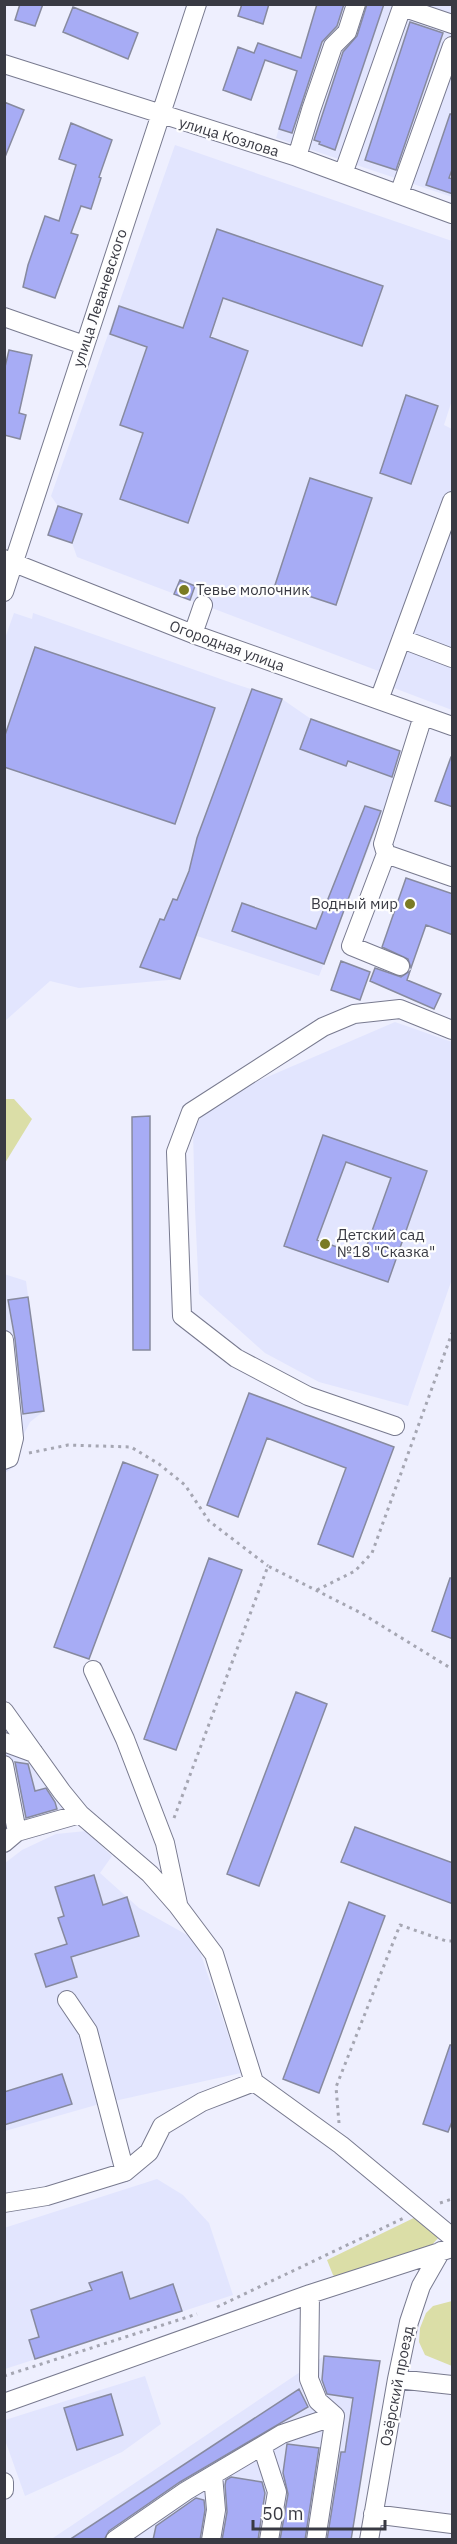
<svg xmlns="http://www.w3.org/2000/svg" width="457" height="2544" font-family="'IBM Plex Sans',sans-serif">
<style>
.built{fill:#e2e5fe}
.green{fill:#dbdea7}
.building{fill:#a7acf5;stroke:#878a9f;stroke-width:1.5;fill-rule:evenodd}
.lines{fill:none;stroke-linecap:round;stroke-linejoin:round}
.minor-casing{stroke:#787a8f;stroke-width:20}
.path{stroke:#a5a6b2;stroke-width:3;stroke-dasharray:3 4.5;stroke-linecap:butt}
.minor{stroke:#fff;stroke-width:18}
.poi-dot{fill:#7a7b23;stroke:#fefefe;stroke-width:2}
.labels{text-anchor:middle;stroke-width:4.5;stroke-linejoin:round;paint-order:stroke}
.street-label{font-size:15px;fill:#393a43;stroke:#fefefe}
.poi-label{font-size:15px;fill:#393a43;stroke:#fefefe;text-anchor:start}
</style>
<rect width="100%" height="100%" fill="#eeeffe"/>
<path class="built" d="M317,5H452V197L276,138Z
M175,145L452,241V400L444,425L452,429V710L394,688L397,678L77,557L72,543L82,514L58,506L51,496Z
M14,613L32,619L33,613L232,683L282,699L311,719L406,753L319,976L197,936L180,979L79,988L50,981L5,1021L4,641Z
M395,1022L452,1042V1279L408,1406L319,1382L265,1353L199,1294L195,1209L193,1131L209,1102Z
M4,1274L26,1281L44,1411L30,1422L18,1446L14,1467L5,1473Z
M5,1749L30,1756L53,1787L68,1821L34,1831L5,1849Z
M86,1831L112,1856L100,1873L139,1908L196,1940L241,2073L96,2105L5,2131V1863L22,1850L56,1834Z
M157,2179L183,2195L209,2223L233,2295L5,2369L4,2228Z
M324,2356L380,2361L351,2539L50,2540Z
M145,2376L161,2424L122,2452L25,2496L5,2440V2420Z"/>
<path class="green" d="M5,1099H14L32,1119L5,1163Z
M422,2214L439,2237L432,2245L337,2278L333,2275L327,2260Z
M452,2301V2366L425,2355L419,2342L420,2328L426,2313L433,2306Z"/>
<path class="building" d="M20,4H43L35,26L15,20Z
M242,4H269L263,24L238,16Z
M317,4H344L337,26L322,42L292,133L279,129L297,71L265,60L251,100L223,90L238,47L254,53L258,43L301,58Z
M367,4H384L335,150L319,144L320,142L314,140L343,52L357,36Z
M73,7L138,33L128,59L63,32Z
M410,22L443,33L396,170L365,160Z
M4,102L24,110L5,157H4Z
M450,114H453V167L449,178L453,179V194L426,185Z
M71,123L112,140L99,177L101,178L91,209L81,206L71,233L78,235L55,298L23,287L28,265L45,216L59,221L76,165L59,159Z
M217,229L383,286L362,346L223,298L210,337L248,351L188,523L120,499L143,433L120,425L147,347L110,334L119,306L183,328Z
M9,350L32,355L19,413L26,415L20,439L4,435V371Z
M406,395L438,406L411,484L380,473Z
M310,478L372,498L336,605L275,585Z
M58,506L82,514L72,543L48,535Z
M180,580L195,586L190,600L174,594Z
M35,647L215,708L175,824L4,767V738Z
M252,689L282,699L180,979L140,967L160,919L164,920L173,899L177,900L189,871L197,838Z
M311,719L400,751L392,777L348,761L346,766L300,749Z
M451,757H453V807L435,801Z
M365,806L381,811L324,964L232,931L242,903L316,929Z
M406,878L453,894V935L426,925L411,968L408,959L382,947Z
M341,961L370,972L360,1000L331,990Z
M375,968L401,977L410,971L407,980L441,994L434,1009L370,981Z
M150,1116V1350H133L132,1117Z
M323,1135L427,1171L388,1282L284,1246ZM346,1162L391,1178L363,1256L317,1240Z
M28,1297L44,1411L23,1414L15,1339L8,1300Z
M249,1393L394,1447L353,1557L318,1544L346,1468L267,1438L238,1517L207,1505Z
M123,1462L158,1475L89,1659L54,1647Z
M209,1558L242,1570L176,1750L144,1739Z
M450,1578H453V1639L432,1631Z
M296,1692L327,1704L259,1886L227,1874Z
M15,1762L28,1764L35,1791L46,1788L55,1802L57,1809L26,1818Z
M355,1827L453,1863V1904L341,1862Z
M94,1875L103,1905L127,1897L139,1936L71,1957L77,1977L46,1987L35,1954L67,1944L58,1918L64,1916L55,1887Z
M349,1902L385,1916L319,2093L283,2079Z
M450,2045H453V2119L448,2132L423,2124Z
M62,2074L72,2104L4,2125V2092Z
M122,2272L130,2299L173,2284L182,2311L35,2359L29,2340L39,2337L31,2310L92,2290L89,2283Z
M324,2356L380,2361L351,2540H327L341,2452H345L353,2398L327,2394L322,2380Z
M299,2389L308,2407L180,2482L109,2531L104,2540H69Z
M111,2394L123,2435L77,2450L64,2408Z
M287,2444L319,2448L305,2540H280L288,2494L283,2473Z
M231,2477L262,2482L265,2493L258,2540H222L227,2512L225,2485L226,2480Z
M196,2498L204,2500L205,2510L200,2540H153L156,2526Z"/>
<g class="lines">
<g class="minor-casing">
<path id="minor" d="M4,64L297,157L452,214
M297,157L311,110L333,46L347,32L356,4
M343,174L402,7L452,24
M399,194L452,46
M4,317L84,345
M4,559L193,634L452,726
M4,592L197,4
M193,634L203,605
M402,639L452,658
M379,700L452,501
M423,716L383,844L386,854L452,877
M386,854L351,946L400,966
M4,1340L14,1438L9,1458L4,1460
M395,1426L308,1396L236,1358L182,1316L176,1152L191,1112L323,1027L354,1014L400,1009L452,1030
M93,1670L125,1739L165,1843L178,1904
M4,1711L62,1792L80,1814L150,1874L178,1906L214,1954L254,2082L341,2145L452,2237
M4,1742L34,1753
M4,1765L17,1832
M4,1843L17,1832L80,1814
M67,2000L88,2031L125,2172
M4,2203L47,2196L125,2172L149,2152L162,2126L202,2102L254,2082
M310,2294L309,2379L318,2401L335,2416
M397,2379L452,2385
M4,2403L310,2294L452,2248
M262,2446L277,2492L269,2540
M4,2482V2490
M373,2514L452,2524
M115,2540L186,2491L282,2434L335,2416
M211,2540L216,2510L213,2475
M316,2540L335,2416
M369,2540L397,2379L409,2322L421,2286L441,2251"/>
</g>
<path class="path" d="M29,1453L68,1445L131,1447L159,1464L185,1485L209,1521L268,1566
M317,1590L355,1571L372,1553L452,1333
M174,1818L268,1566L361,1613L452,1669
M339,2123L336,2087L400,1925L446,1941H452
M440,2203L452,2199
M217,2307L404,2218
M4,2376L197,2314"/>
<use href="#minor" class="minor"/>
</g>
<g class="poi-dot">
<circle cx="184" cy="590" r="6"/>
<circle cx="410" cy="904" r="6"/>
<circle cx="325" cy="1244" r="6"/>
</g>
<g class="labels">
<g class="street-label">
<text transform="translate(229 137) rotate(17)" y="5">улица Козлова</text>
<text transform="translate(100 298) rotate(-72)" y="5">улица Леваневского</text>
<text transform="translate(227 646) rotate(20)" y="5">Огородная улица</text>
<text transform="translate(397 2386) rotate(-79)" y="5">Озёрский проезд</text>
</g>
<g class="poi-label">
<text x="196" y="595">Тевье молочник</text>
<text x="398" y="909" text-anchor="end">Водный мир</text>
<text x="337" y="1240">Детский сад<tspan x="337" dy="17">№18 "Сказка"</tspan></text>
</g>
</g>
<rect width="457" height="2544" fill="none" stroke="#393a43" stroke-width="12"/>
<path d="M253 2520v9h132v-9" fill="none" stroke="#393a43" stroke-width="3"/>
<text x="262" y="2520" font-size="18" fill="#393a43" stroke="#fefefe" stroke-width="4.5" paint-order="stroke">50 m</text>
</svg>
